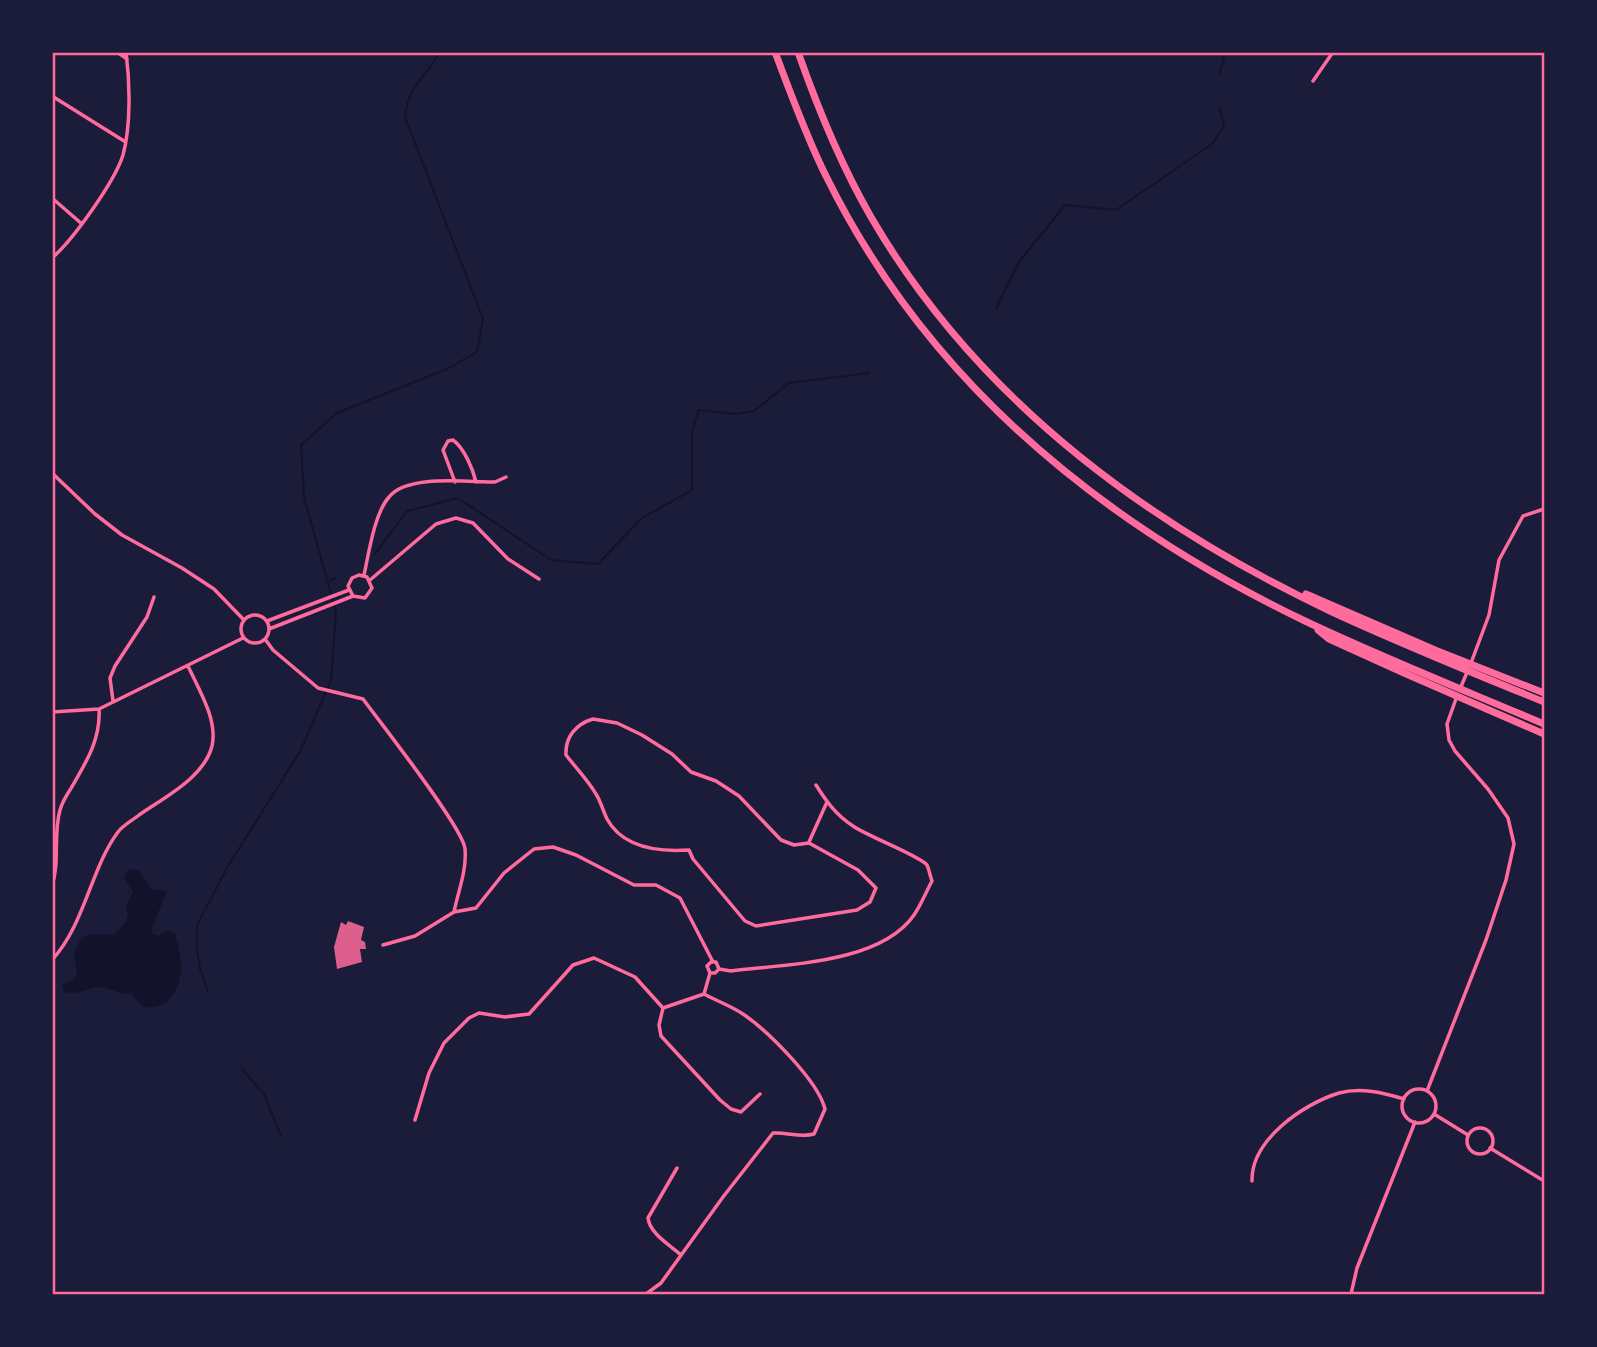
<svg xmlns="http://www.w3.org/2000/svg" width="1597" height="1347" font-family="Mulish,sans-serif">
<style>
.water{fill:#12122b}
.lines{fill:none;stroke-linecap:round;stroke-linejoin:round}
.stream{stroke:#12122b;stroke-width:2}
.building{fill:#dd5f8e}
.minor{stroke:#ff6b9d;stroke-width:3.5}
.motorway{stroke:#ff6b9d;stroke-width:7}
.neatline{fill:none;stroke:#ff6b9d;stroke-width:2.5}
</style>
<rect width="100%" height="100%" fill="#1b1b3a"/>
<path class="water" d="M131,869L139,871L152,889L167,891L151,930L153,934L158,936L168,930L175,934C182,957 187,986 165,1003C159,1007 150,1009 143,1006C139,1004 135,998 131,994C120,994 104,986 98,987C85,989 76,996 64,992L62,985L74,979L77,974L74,954C83,926 94,938 115,934L125,923L128,914L126,906L133,892L124,878L127,871Z"/>
<g class="lines">
<path class="stream" d="M1220,73L1225,52
M996,308L1019,262L1065,205L1116,210L1212,144L1224,126L1220,108
M375,554L407,511L458,498L551,560L598,564L642,518L692,490V432L699,410L735,414L754,411L789,383L869,373
M328,581L336,578
M208,991L200,969L197,949V925L228,866L301,750L331,680L336,612L304,497L301,445L337,413L447,369L477,352L483,319L405,117C409,80 425,82 439,52
M242,1069L264,1094L281,1136"/>
</g>
<path class="building" d="M348,921L364,927L361,940L365,942L366,949H360L362,962L337,969L334,947L341,922L346,925Z"/>
<g class="lines">
<path class="minor" d="M117,52L127,59
M1313,81L1333,52
M52,96L124,141
M52,198L82,224
M52,258C73,240 115,181 123,155C131,126 130,82 126,52
M52,473L95,514L122,535L182,568L214,589L244,620
M455,482L443,450L448,441L453,440C464,448 473,469 476,482
M364,575C369,553 374,514 389,497C407,474 467,482 495,482L506,477
M370,580L436,524L456,518L473,523L508,559L539,579
M241 629a14 14 0 1 1 28 0a14 14 0 1 1-28 0Z
M267,621L349,590
M269,629L353,596L365,598L372,588L367,577L359,575L352,578L348,586L353,596
M265,639L273,650L318,688L363,699C380,722 464,829 465,849C467,870 458,892 454,912
M1471,663L1489,615L1499,560L1523,516L1544,509
M1460,689L1468,670
M113,701L110,678L115,666L147,617L154,597
M52,712L99,709L243,638
M593,719L617,723L642,735L672,754L691,772L716,781L739,796L781,840L794,845L809,843L858,870L876,888L870,902L857,910L756,926L745,921L693,859L689,850C659,852 623,848 607,819C603,811 601,802 596,794C588,780 576,768 566,755C565,737 576,724 593,719Z
M809,842L827,802
M52,886C60,862 53,835 60,810C62,803 66,796 70,790C85,764 101,740 99,709
M383,945L415,936L454,912L476,908L504,873L534,849L553,847L576,855L634,885H656L680,898L713,962
M52,960C85,924 91,868 118,832C123,825 133,820 139,815C163,798 204,778 212,746C218,720 199,690 188,666
M719,969L731,971C785,964 880,964 914,915C921,905 926,892 932,881C930,876 929,869 927,865C920,856 867,836 853,826C836,815 826,801 816,785
M704,994L710,973L707,966L711,962H716L719,969L715,973H710
M1402 1106a17 17 0 1 1 34 0a17 17 0 1 1-34 0Z
M1427,1091L1486,940L1506,880L1514,844L1508,818L1488,789L1455,751L1449,740L1447,724L1457,696
M1434,1114L1468,1135
M415,1120L429,1073L444,1043L469,1018L479,1013L505,1017L529,1014L573,965L594,958L635,977L663,1008L659,1025L661,1036L720,1100L731,1109L741,1112L760,1094
M1467 1141a13 13 0 1 1 26 0a13 13 0 1 1-26 0Z
M1490,1148L1544,1181
M677,1168L648,1218C650,1234 670,1245 681,1255
M1252,1181C1251,1140 1303,1104 1339,1093C1361,1087 1384,1093 1404,1099
M646,1294L661,1283L723,1197L773,1133C787,1132 801,1138 814,1134L825,1109C818,1081 768,1031 743,1014C731,1006 717,1001 704,994L663,1008
M1351,1294L1357,1268L1415,1122"/>
<path class="motorway" d="M775,52C791,94 806,136 826,176C927,381 1101,523 1305,621C1383,658 1464,690 1544,724
M798,52C818,109 841,165 871,217C976,398 1143,522 1330,611C1401,644 1473,673 1544,702
M1306,594L1435,650L1544,693
M1318,630L1329,639L1404,673L1544,734"/>
</g>
<rect width="1597" height="1347" fill="none" stroke="#1b1b3a" stroke-width="108"/>
<rect x="54" y="54" width="1489" height="1239" class="neatline"/>
</svg>
